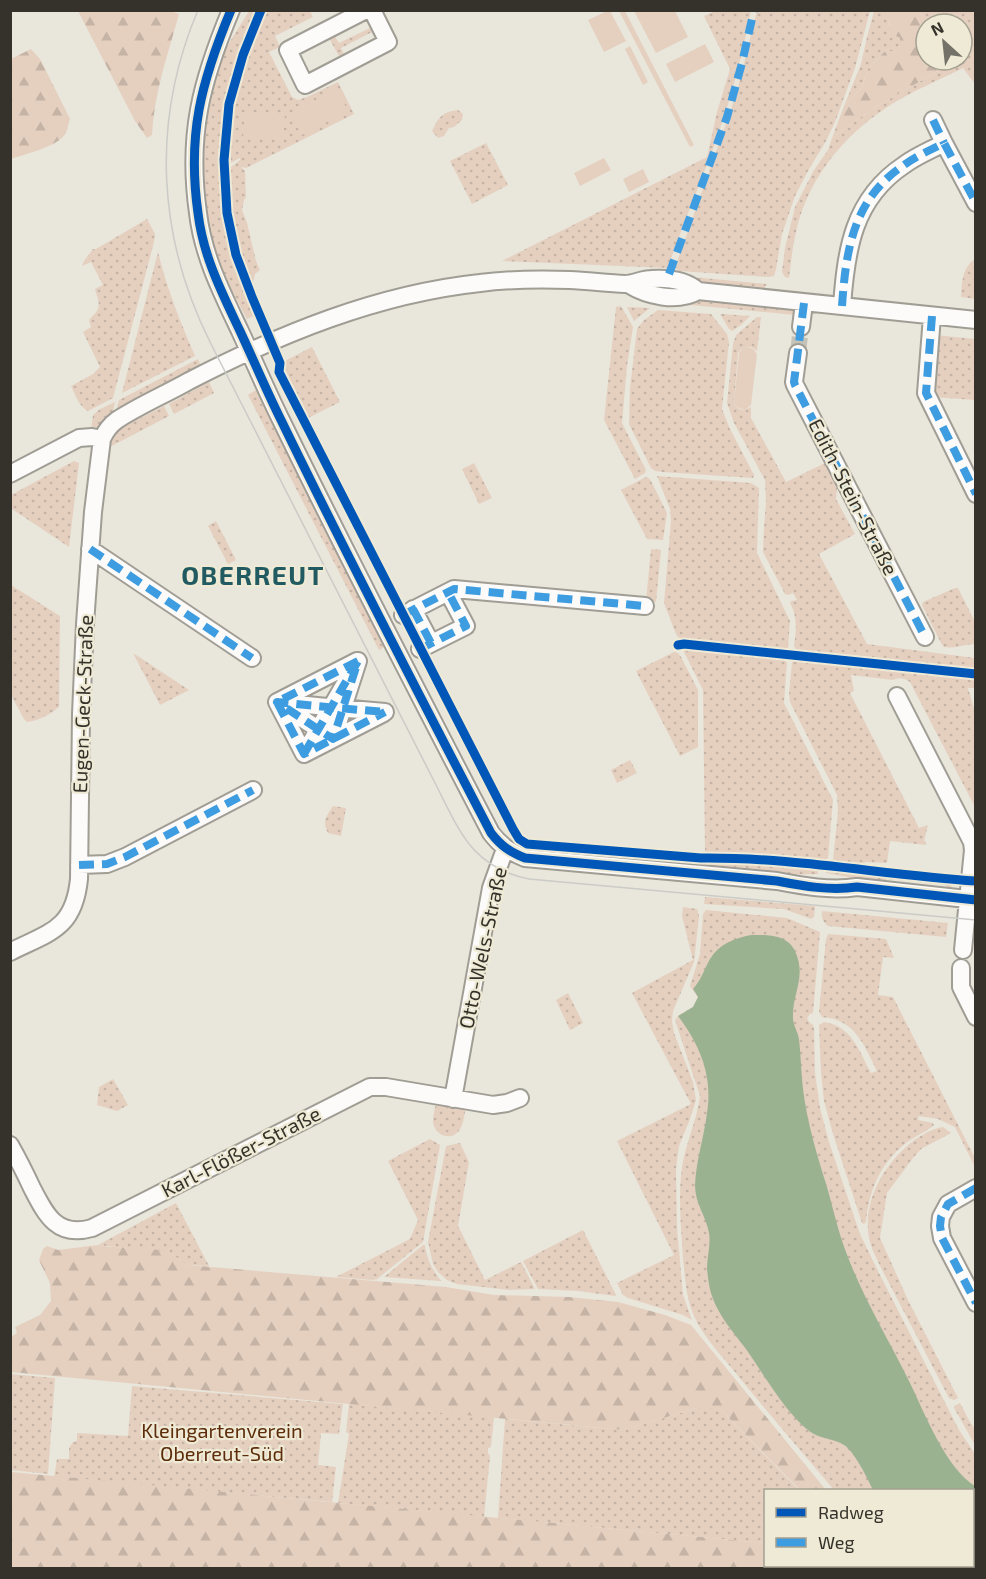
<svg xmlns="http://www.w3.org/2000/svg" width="986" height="1579" font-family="'Exo 2',sans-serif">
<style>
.green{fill:url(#green-dots)}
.forest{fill:url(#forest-firs)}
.pitch{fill:#e5d0c0}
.water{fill:#9bb291}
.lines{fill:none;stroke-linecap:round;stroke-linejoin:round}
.minor-tunnel{stroke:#c5c2b8;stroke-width:16;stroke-dasharray:16 8;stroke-linecap:butt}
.minor-casing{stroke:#a09d95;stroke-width:20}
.minor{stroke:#fcfbfa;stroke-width:16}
.tram{stroke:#cbcbc7;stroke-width:1.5}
.quiet{stroke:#3e9de1;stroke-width:8;stroke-dasharray:15 8;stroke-linecap:butt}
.cycleway-casing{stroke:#efead5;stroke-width:13}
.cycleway{stroke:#0057b8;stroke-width:9}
.labels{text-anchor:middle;stroke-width:4.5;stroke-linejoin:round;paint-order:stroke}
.street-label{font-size:20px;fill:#34322a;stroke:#efead5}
.park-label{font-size:20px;fill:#5d2d0b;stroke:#efead5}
.district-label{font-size:26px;font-weight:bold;letter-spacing:1.5px;fill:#215b61;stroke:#efead5}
</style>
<defs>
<pattern id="green-dots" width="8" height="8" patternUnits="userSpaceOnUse" patternTransform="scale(1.5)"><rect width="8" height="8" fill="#e5d0c0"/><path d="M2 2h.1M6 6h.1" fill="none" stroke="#c5b3a5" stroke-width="1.8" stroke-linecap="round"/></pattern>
<pattern id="forest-firs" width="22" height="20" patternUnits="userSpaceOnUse" patternTransform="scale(1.5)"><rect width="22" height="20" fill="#e5d0c0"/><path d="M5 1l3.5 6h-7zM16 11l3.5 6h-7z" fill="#c5b3a5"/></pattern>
</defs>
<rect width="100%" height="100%" fill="#e9e6db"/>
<path class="green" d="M757,10L870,11L855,68L835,122L826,141L808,171L795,196L782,234L776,269L774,276L768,277L680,271L675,268L737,92Z
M249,11H260L241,51L225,101L218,155L221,198L229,240L238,272L256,315L247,319C236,298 223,276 215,253C196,197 197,112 221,58C229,42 240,26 249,11Z
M266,11H310L313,17L275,36L280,47L269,52L292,97L298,100L307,97L338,82L354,114L246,168L241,167L245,171L246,197L244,200L242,210L247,223L256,261L260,270L255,274L252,286C238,248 226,207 231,167L240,160V158L231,163C230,105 243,63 266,11Z
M715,11H751C743,50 734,88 721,126C705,174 684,220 668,268L502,261L707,157L717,112L730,69L704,16Z
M874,11H887C888,25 889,28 900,38V46L894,52L886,50L868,69L862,87L844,106L861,64L867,37Z
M918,11H972L976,15L975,84L963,68C939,80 912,91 889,106C843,135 805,182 795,237C792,250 791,264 789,278L785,277L782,272L785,248L795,207L814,170L828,150L832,138L872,109L957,60H962V24H931Z
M370,16L382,38L377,41L372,32L341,48L345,56L340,58L329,38L334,35L339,43L370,28L365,19Z
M458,110L463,114L462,120L454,127L449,128L444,136L438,138L432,131C439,117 442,112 458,110Z
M486,143L508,185L472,204L450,161Z
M147,219L155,234L154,242L113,398L88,411C79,407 75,394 71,386L93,374L100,367L83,332L91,327L89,320C102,307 100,306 95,289L103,285L91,262L82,266L84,261L93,249H96Z
M158,252C167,289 180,321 195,356L122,393Z
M975,259V299L961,297C962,282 962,268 975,259Z
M671,275L767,284L761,292L704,287Z
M701,298L793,308L796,315L670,303Z
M621,306L633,327L627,366L622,423L646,470L645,473L635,479L604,420L616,307Z
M627,307L650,308L634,321Z
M658,310L711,314L727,334L729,342L722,409L730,429L754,475L753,478L662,472L655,471L651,468L629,424L630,388L637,329L644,320Z
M720,314H723L750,316L741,325L732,331L729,329Z
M757,317H761L757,351C750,345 744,345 738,353L734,403C738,411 744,411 751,407V418L786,482L827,462L836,479L837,489L836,499L855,534L819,554L867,644L975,658V669L802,653L796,650L794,646C796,631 798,617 790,603L791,601L797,600L793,593L788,595L785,594L763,552L764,527L766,502L765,480L734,423L727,403L733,344L736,335Z
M935,335L975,339V400L932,397Z
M312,347L340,402L304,420L280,372L281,363Z
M198,359L201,366L117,409L119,400Z
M209,382L214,393L174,414L169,404Z
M256,390L266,407L388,645L379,650L248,395Z
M115,402L113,411L104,418L99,426L91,429L93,415L100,409Z
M164,406L169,416L106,449L110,437L119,429Z
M74,461L79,463L69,547L12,509L11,506V495Z
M474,463L492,498L479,504L462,469Z
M657,476L751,483L759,488L757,553L790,621L788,648L786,651L682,640L677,636L674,629L664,603L671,521L670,509Z
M646,477L650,479L667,513L663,540L647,539L621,490Z
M216,521L236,560L228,564L208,526Z
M651,549L661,550L656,602L646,601Z
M11,585L60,616L59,707C51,714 38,721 27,722L24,719L11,695Z
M955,588H958L975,622L976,644C964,644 957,649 944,647L941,643L922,605L923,602Z
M685,650L783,659L787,663L784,703L833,800L828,858L825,863L730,854H706L705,853L703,690L684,652Z
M674,652L678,653L681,657L698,690V747L680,756L636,671Z
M133,653L189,690L160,705Z
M797,660L975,677V688H968L975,712V807L910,682C905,678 899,677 893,680L851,675L854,691L850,693L919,828L928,825L924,841L926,842V845L890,841L887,863L865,862L864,866L836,864L833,859L838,812L837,795L790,702L789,694L792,662Z
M630,760L637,773L617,783L611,770Z
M333,806L346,808L341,836L328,833C322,821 326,817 333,806Z
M704,861H735L817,869L818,871V874L782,875L704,868Z
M828,868L952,881L951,890H948L946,885L887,879L883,883L826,873Z
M705,897L815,906L814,917L811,919L784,909L704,904Z
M683,907L697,909L699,916L694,962L673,1011L672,1021L674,1033L693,1082L696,1100L690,1119L679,1146L676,1169L677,1227L683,1295L692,1320L683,1315L628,1298L623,1295L617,1283L674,1255L617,1141L691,1104L632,993L693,960L682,916Z
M706,910L787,918L820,932L813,1013L810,1014L807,1018L809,1022L813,1025L814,1028L815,1073L820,1108L829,1142L860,1234L879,1273L959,1430L975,1454V1568H904L901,1566H972V1490H834C801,1451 767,1412 734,1371C720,1354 703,1336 694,1316C686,1298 685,1278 683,1258C681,1228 678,1197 682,1167C686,1142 697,1120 700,1096L675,1020L678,1016L693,1007L698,997L690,986L700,954L703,914Z
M822,911L948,923L946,937L828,926C823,922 821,918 822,911Z
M828,934L886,939L894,958L883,957L878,995L893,997L975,1158V1167L955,1127L938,1119L919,1116L918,1120L933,1123L934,1125C926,1132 915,1136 906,1143C880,1164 869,1190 866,1222L864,1224L862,1223L833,1134L824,1101L821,1073L819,1025L824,1022C852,1026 859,1051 871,1073L877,1071C864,1045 855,1019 822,1017L819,1012L826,939Z
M568,993L583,1023L570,1030L556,1000Z
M113,1079L128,1105L117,1111L97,1105L99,1087Z
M436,1103L466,1108C464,1114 464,1122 461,1127C455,1142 435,1138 433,1122C433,1117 435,1108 436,1103Z
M943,1127L951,1133L921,1149L913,1158L887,1193L880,1238L908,1300L958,1398L954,1400L949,1398L879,1264C876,1257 872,1250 870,1242C861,1207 880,1170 906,1147C916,1138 930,1129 943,1127Z
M430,1139L440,1145L423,1242L377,1279L373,1280L336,1277L410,1239L418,1220L388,1161Z
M460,1143L469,1162L458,1226L485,1280L521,1262L535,1289L509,1290L457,1284L447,1280L438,1272L433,1264L428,1242L446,1146Z
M176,1203L209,1266L187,1265L173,1255L164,1252L98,1245Z
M583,1230L616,1295L615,1296L578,1291L538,1289L523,1261Z
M423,1245H425C427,1260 432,1269 441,1281L384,1277Z
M10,1374L55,1378L48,1474L11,1470Z
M132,1386L343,1404L339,1434L321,1433L318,1465L336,1467L332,1502L54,1477L57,1459H69V1448L73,1442L77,1441V1433L128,1436Z
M960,1403L970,1422L975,1429V1445L954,1408V1406Z
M349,1404L494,1417L491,1447L488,1448V1453L490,1456L484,1517L338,1503L349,1434L346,1432Z
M697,1408H719L798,1489V1490H766L765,1543L498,1518L505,1419L623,1430Z"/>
<path class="forest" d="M167,10L179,14C168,54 154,93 152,135L147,138L135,121L78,11Z
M887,11H918L931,24H926V60H957L872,109L832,138L844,106L862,87L868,69L886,50L894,52L900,46V38L893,34L887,18Z
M31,49L40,59L70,119C68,123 68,129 66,133C58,147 25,154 11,159V59Z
M98,1245C121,1250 148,1244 171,1254C177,1257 182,1261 187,1265L446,1287L494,1295L569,1297L618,1302L665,1315L691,1325L826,1490H798V1488L719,1408H697L623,1430L11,1372V1337L17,1333L15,1327L40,1315L51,1301L50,1283L39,1260L43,1249L47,1246L58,1250Z
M11,1472L765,1543L766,1566H886L889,1568H11Z"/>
<path class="pitch" d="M607,11H610L626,41L604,52L588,20Z
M619,11H625L694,145L690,147Z
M634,11H675L688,37L656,53Z
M705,44L714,62L675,82L666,64Z
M630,46L648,82L643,85L625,49Z
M337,89L348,111L302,135L290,113Z
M245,112L285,114L283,140L243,138Z
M604,158L611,170L580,186L574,173Z
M643,169L649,182L629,192L623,179Z
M747,347C753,348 755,350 757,355L751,405L745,410L737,407L734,403L739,353L743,348Z"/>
<path class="water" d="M751,935C767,935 787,934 795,951C807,977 792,993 793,1018C793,1025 798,1032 799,1039C801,1056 801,1073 803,1089C807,1122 817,1155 827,1187C833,1208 838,1231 846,1252C863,1298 889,1340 910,1383C925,1414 946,1468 975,1486V1568H937L932,1566H972V1490H873C868,1479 854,1451 844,1445C835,1439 823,1439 814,1434C789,1419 763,1373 746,1349C734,1333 718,1315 712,1296C709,1288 708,1277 707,1269C707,1256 711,1245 709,1233C706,1216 695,1204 695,1185C696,1161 704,1137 707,1113C713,1076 700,1045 678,1016L693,1007L698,997L693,989C701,980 704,970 710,959C719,944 735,938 751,935Z"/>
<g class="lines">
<path class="minor-tunnel" d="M798,353L801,327"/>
<g class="minor-casing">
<path id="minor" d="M231,10C201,82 187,135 198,213C203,256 222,293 240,331C254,361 267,392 282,422C349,560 420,697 491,833C501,846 510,852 525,858L777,881C803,886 830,891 857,887L976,900
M366,10L288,50L305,85L388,42L372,10
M933,120L944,143
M628,284C647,296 677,303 698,291
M842,306C846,250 853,199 904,165C916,156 931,150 944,143L976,203
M932,316L926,393L976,494
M801,327L804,303
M798,353L794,382L795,385L925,637
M10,474L79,438L92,437L102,439
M90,549L252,658
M413,609L431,643
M403,615L454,589L645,606
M420,649L466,626L448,592
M357,661L277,702L304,754L384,713
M897,696L972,842L973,850L963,950
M304,754C322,723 340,692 358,661L333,739L277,702C313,706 349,709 385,712
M79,865L107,864L125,857L253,790
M10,952C50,932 74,929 79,879L81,714L85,624L93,512L102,439C106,430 110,425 117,420C140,405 166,394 189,381C280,334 377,294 480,283C510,279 540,279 570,280C588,281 607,283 625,284C634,284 642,279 651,279C667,278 686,280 698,291L976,320
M961,968V987L976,1017
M453,1099L491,888L505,849
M10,1145C18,1159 25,1173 32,1188C46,1215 57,1238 92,1228L370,1087H386L493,1105L507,1103L520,1098
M976,1188L948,1204L941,1217L940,1226L942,1238L976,1303"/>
</g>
<use href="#minor" class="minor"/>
<path class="tram" d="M198,10C151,121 157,237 211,344L434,781C459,829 470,867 529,879L976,920"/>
<path class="quiet" d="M933,120L944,143
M669,274L727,117L742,63L754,10
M804,303L794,382L795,385L925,637
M842,306C846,250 853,199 904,165C916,156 931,150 944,143L976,203
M932,316L926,393L976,494
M90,549L252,658
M413,609L431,643
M403,615L454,589L645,606
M420,649L466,626L448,592
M358,661L277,702L304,754L385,712
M304,754C322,723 340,692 358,661L333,739L277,702C313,706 349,709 385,712
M79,865L107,864L125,857L253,790
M976,1188L948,1204L941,1217L940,1226L942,1238L976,1303"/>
<g class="cycleway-casing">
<path id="cycleway" d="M231,10C201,82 187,135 198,213C203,256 222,293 240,331C254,361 267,392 282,422C349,560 420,697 491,833C501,846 510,852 525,858L777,881C803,886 830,891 857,887L976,900
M261,10L243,55L229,104L224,160L227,213L236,255L252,297L280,363L279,372L513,829L519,839L527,844L701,858C793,857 884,875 976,881
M678,645L684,644L976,674"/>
</g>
<use href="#cycleway" class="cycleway"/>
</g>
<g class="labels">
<g class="street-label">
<text transform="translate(853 497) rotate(63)" y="7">Edith-Stein-Straße</text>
<text transform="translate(83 704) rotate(-88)" y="7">Eugen-Geck-Straße</text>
<text transform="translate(483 948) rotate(-78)" y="7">Otto-Wels-Straße</text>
<text transform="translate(241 1152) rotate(-27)" y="7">Karl-Flößer-Straße</text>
</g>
<g class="park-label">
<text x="222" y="1438">Kleingartenverein<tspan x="222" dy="23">Oberreut-Süd</tspan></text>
</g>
<g class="district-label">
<text x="253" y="585">OBERREUT</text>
</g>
</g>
<rect width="986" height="1579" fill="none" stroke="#34322a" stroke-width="24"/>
<rect x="764" y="1489" width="210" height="78" fill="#efead5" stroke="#a4a091" stroke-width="1.5"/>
<rect x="776" y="1508" width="30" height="9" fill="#0057b8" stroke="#a4a091" stroke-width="1.5"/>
<text x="818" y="1519" font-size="18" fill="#34322a">Radweg</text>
<rect x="776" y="1538" width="30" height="9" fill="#3e9de1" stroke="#a4a091" stroke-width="1.5"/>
<text x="818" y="1549" font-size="18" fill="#34322a">Weg</text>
<g transform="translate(944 42) rotate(333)"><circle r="28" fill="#efead5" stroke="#a4a091" stroke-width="1.5"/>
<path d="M0-4.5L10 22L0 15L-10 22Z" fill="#737168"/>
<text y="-9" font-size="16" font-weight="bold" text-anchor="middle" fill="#34322a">N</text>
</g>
</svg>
